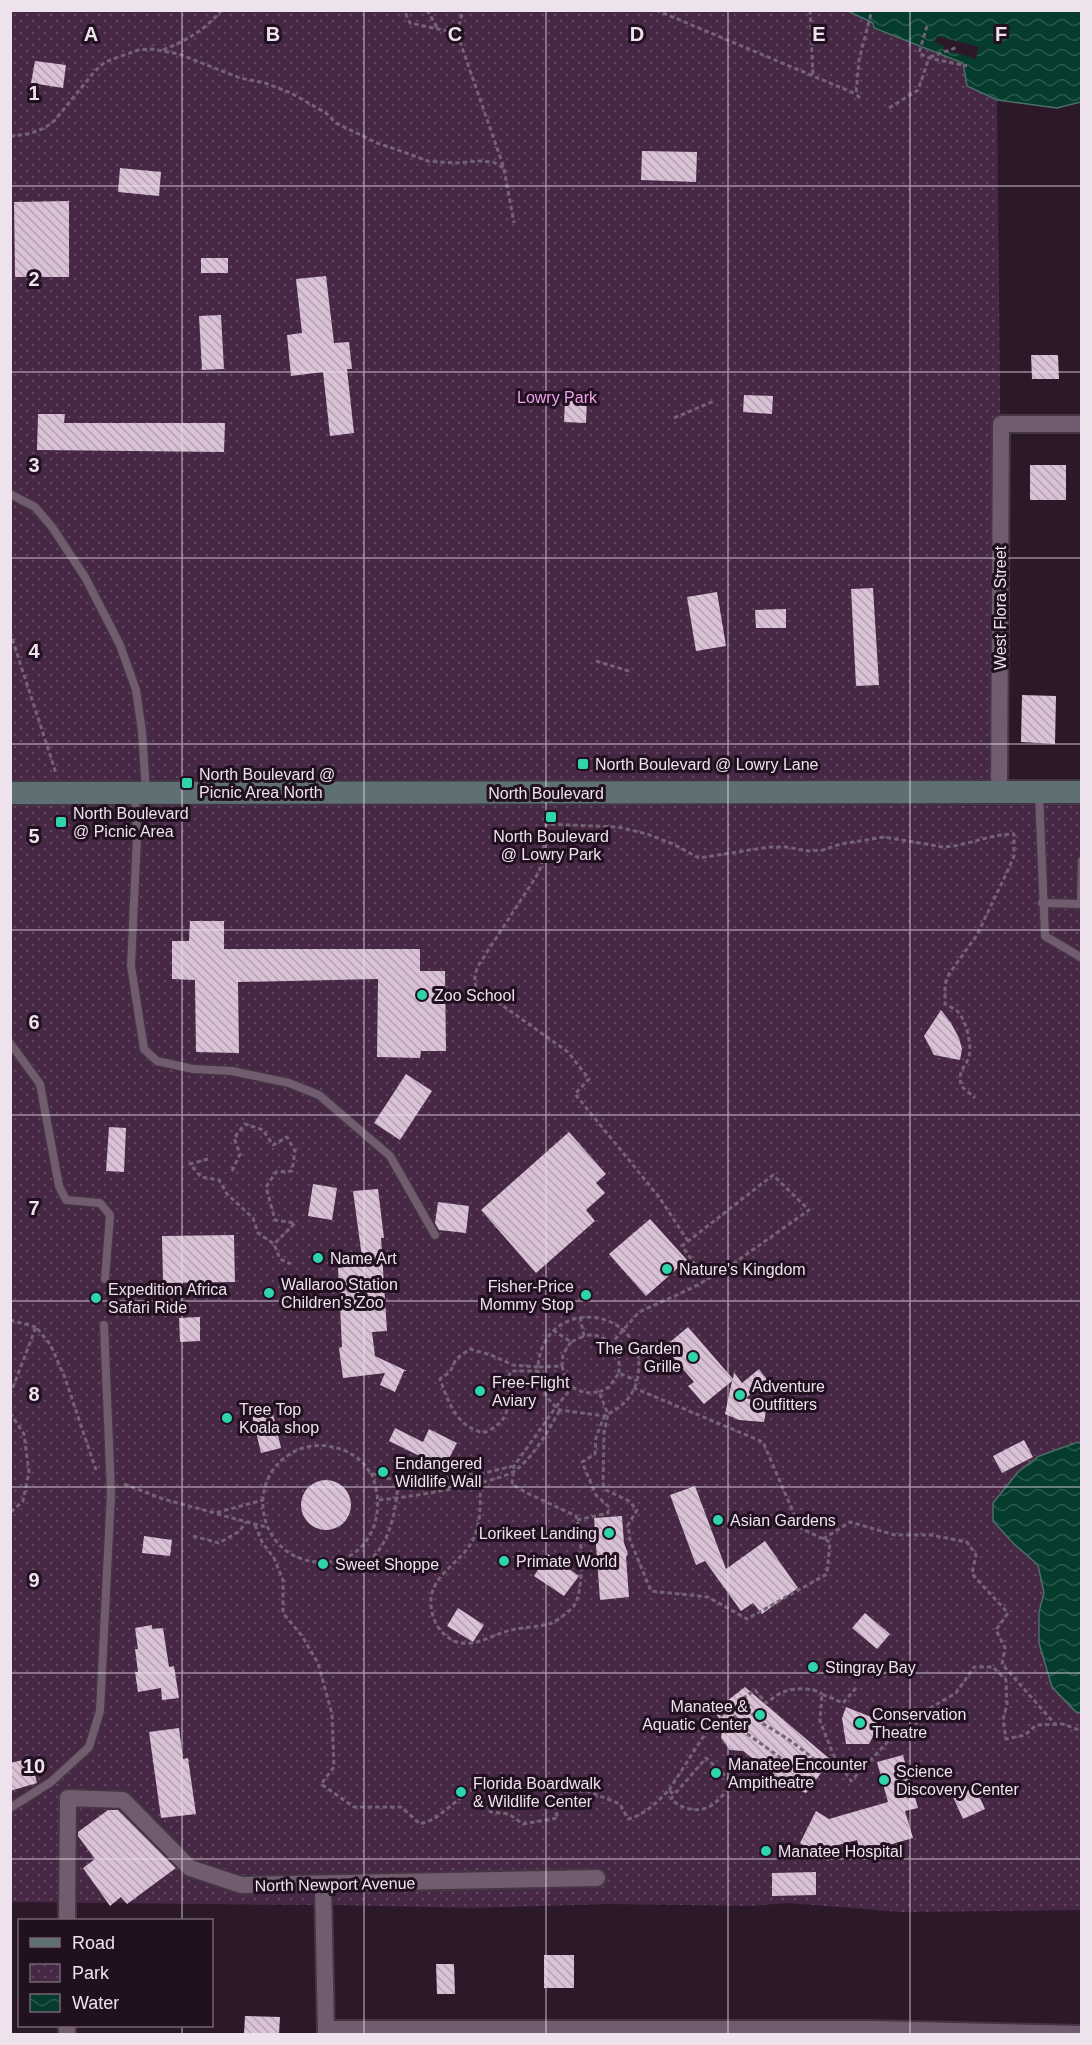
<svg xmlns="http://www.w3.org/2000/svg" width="1092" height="2045" font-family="Arial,sans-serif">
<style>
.park{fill:url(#park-dots)}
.water{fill:url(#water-waves);stroke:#4c6e67;stroke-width:1.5}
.pier{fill:#2b192a}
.building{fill:url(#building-back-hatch)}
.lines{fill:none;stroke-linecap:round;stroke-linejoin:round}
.lane-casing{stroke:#433542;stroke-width:11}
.street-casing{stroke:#433542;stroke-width:20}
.secondary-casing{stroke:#433542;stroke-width:26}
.path{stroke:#746473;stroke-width:3;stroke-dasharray:4.5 3;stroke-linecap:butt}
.lane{stroke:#715c6f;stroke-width:8}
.street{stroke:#715c6f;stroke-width:16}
.secondary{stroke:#5f7074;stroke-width:22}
.grid{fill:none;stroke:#eee2ed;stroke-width:1.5;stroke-opacity:0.55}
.poi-dot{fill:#2fd4aa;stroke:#211020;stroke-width:2}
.labels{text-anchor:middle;stroke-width:6;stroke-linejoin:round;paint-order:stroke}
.park-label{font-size:16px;fill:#efa2ea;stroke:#211020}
.street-label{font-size:16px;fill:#eee2ed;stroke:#211020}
.poi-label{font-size:16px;fill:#eee2ed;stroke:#211020;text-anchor:start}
.grid-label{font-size:20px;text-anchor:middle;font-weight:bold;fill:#eee2ed;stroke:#211020;stroke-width:6;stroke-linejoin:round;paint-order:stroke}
</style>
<defs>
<pattern id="park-dots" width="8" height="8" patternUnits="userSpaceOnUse" patternTransform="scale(1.5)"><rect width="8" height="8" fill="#462744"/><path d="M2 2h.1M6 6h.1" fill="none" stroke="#61465f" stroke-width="1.8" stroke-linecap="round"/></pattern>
<pattern id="water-waves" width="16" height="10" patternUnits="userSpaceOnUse" patternTransform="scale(1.5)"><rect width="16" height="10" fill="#063c2e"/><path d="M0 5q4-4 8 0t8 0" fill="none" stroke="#2b584d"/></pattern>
<pattern id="building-back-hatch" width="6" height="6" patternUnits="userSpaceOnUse" patternTransform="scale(1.5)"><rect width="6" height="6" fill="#d9c1d6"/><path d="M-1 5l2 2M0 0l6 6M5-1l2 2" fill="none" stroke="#b4a2b2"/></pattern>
</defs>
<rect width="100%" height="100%" fill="#2b192a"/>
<path class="park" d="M11,11H848L873,23L874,29L963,63L967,86L997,100L1004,786L11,784Z
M1081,801V1910L901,1912L788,1903L751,1906L610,1904L472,1908L334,1905V1903H313V1905L11,1902L10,802Z"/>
<path class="water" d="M848,11H1081V102L1057,108L997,100L967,86L963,63L874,28L873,23Z
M1078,1442L1082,1445L1081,1713L1076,1712L1052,1687L1039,1643V1612L1044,1593L1038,1565L1014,1544L993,1521V1503L1018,1472L1039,1456Z"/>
<path class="pier" d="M937,36L979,47L976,59L943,49L944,46L935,43Z"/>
<path class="building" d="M35,61L66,65L63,88L31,83Z
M642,151L697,152L696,182L641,180Z
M120,168L161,172L159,196L118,192Z
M69,201V277H15L14,202Z
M201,258H228V273H201Z
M326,276L334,343L349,342L352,369H347L354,433L330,436L323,372L291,376L287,335L302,333L296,279Z
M221,315L224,369L202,370L199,316Z
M1031,355H1058L1059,379H1032Z
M744,395L773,396L772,414L743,412Z
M565,399L587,400L586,423L564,422Z
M38,414H65L64,423H225L224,452L37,450Z
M1030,465H1066V500H1030Z
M873,588L879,685L856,686L851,589Z
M717,592L726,646L696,651L687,597Z
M786,609V628H756L755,610Z
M1022,695L1056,696L1055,744L1021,742Z
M190,921H224V949H420V971H445L446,1051H421L420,1058L377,1057L378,979L238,982L239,1053L196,1052L195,980L172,979V941H189Z
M941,1010L951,1023L959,1038L962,1049L960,1060L934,1055L924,1036Z
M406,1074L432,1091L400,1140L374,1123Z
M109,1127L126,1128L124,1172L106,1171Z
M569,1132L606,1174L596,1183L605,1193L586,1210L595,1221L536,1273L481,1210Z
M313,1184L337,1188L332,1220L308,1216Z
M378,1189L384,1238H381L387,1331L372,1332L375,1356L407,1371H404L395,1392L380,1385L385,1373L343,1378L339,1348L342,1347L338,1268L363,1265L353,1191Z
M438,1202L469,1206L466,1233L439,1230L435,1223Z
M650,1219L687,1260L646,1296L609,1254Z
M234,1235L235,1282L163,1283L162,1236Z
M200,1317V1341L180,1342L179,1318Z
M688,1327L733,1379L734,1372L742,1383L759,1369L768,1381L746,1398L767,1406L764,1422L739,1420L725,1414L732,1381L704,1404L688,1386L694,1382L664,1347Z
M271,1405L281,1448L261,1453L251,1410Z
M395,1428L423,1442L429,1429L457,1443L444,1468L389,1441Z
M1024,1440L1033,1457L1002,1473L993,1456Z
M301 1505a25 25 0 1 1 50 0a25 25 0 1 1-50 0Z
M695,1486L726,1569L765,1541L798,1588L762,1614L753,1603L741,1611L705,1561L696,1565L670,1495Z
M622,1516L624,1543L628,1554L626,1557L629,1597L600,1600L594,1518Z
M144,1536L172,1540L170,1556L142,1553Z
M548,1554L579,1576L564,1596L534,1576Z
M458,1608L484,1625L473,1642L447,1626Z
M865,1613L890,1634L877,1649L852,1628Z
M152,1625V1629L163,1628L169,1667L174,1666L179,1698L162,1700L161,1688L138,1692L135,1672H138L135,1649H138L135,1628Z
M745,1687L831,1760L806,1793L797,1789H786L777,1783L772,1773L743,1751L730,1750L721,1738L723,1724L714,1711Z
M846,1707L876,1719L878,1726L869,1744H846L842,1718Z
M179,1728L183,1759L188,1758L196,1814L161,1818L149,1732Z
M903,1755L918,1808L905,1811L913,1838L861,1853L857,1840L838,1845L828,1861L800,1843L816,1811L829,1819L888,1802L877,1762Z
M31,1758L37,1783L10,1791V1763Z
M975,1787L985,1809L963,1819L953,1797Z
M108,1810H118L176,1868L127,1904L121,1897L110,1906L83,1868L95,1859L78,1836V1832Z
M816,1872V1895L772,1896V1873Z
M544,1955H574V1988H544Z
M436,1964H454L455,1994H437Z
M245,2016L280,2017L279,2034H244Z"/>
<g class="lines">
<g class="lane-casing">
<path id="lane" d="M10,494L35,507L52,527L85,577L120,645L136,690L142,731L146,792
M135,793L137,837L131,966L144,1049L157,1061L193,1069L232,1071L289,1083L319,1095L390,1156L435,1235
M1039,794L1045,936L1082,958
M1042,903L1081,904L1082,861
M10,1043L40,1084L59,1186L66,1200L100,1203L110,1215L105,1279
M10,1808L51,1782L89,1747L100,1711L111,1493L104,1325"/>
</g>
<g class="street-casing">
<path id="street" d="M999,793L1001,424H1082
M323,1884L326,2034
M67,1920L68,1798L123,1800L190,1868L241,1885L597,1878
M326,2029H871L1082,2034
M67,2034V2026"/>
</g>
<g class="secondary-casing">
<path id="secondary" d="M10,793L1082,792"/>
</g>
<path class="path" d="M427,10L438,29
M656,10L856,94
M810,10L813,77
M927,26L919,53L929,58L967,66
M457,33L463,10
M163,50C189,39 203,31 222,10
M930,57L958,47
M860,98L856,94L859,60L872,10
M889,108L918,90L929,58
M10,136C27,135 41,132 54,121L95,71L105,62L138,50L152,49L179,54L240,78L265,83L291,93L326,113L336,123L377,143L395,149L428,161L456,163L479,161L493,162L504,168L457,33L410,23L404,10
M504,169L514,223
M674,418L714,401
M10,632L56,773
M596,661L632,672
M208,1159L190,1164L201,1177L219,1180L227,1194L253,1218L258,1233L274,1244L280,1259L291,1264
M232,1171L240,1154L234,1138L245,1124L263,1130L273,1145L287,1137L295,1151L292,1171L276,1172L266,1187L275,1220L295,1223L274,1244
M688,1241L659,1197L575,1094L589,1079L568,1052L492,998C475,990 471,984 478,966L539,872L542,862L546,824L618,827L647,834L673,844L699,858L769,847H786L809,851L823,850L841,844L884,837L943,847C967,846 989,834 1014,834V856L1008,870L977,935L949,974L945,984V1004C948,1006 954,1008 957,1011C966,1019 972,1044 969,1056C965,1070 958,1067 961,1086L975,1098
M580,1317L584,1336C594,1333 604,1337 611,1344
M10,1320L36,1327
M553,1330L571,1342L584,1336
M571,1342L563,1354L562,1366L538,1367C543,1293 649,1306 638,1376C635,1394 624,1406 608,1414L599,1392L585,1393L572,1387
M562,1366L567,1383L572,1387L556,1407L560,1410L604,1416L608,1414L604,1433L603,1484L606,1490L629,1501L637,1510L628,1525L630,1540L651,1591L708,1597L747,1619L827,1574L830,1542L800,1528L763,1442L634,1388
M619,1373V1355L611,1344L639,1312L692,1288L706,1280L730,1266L809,1210L773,1175L682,1246L706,1280
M599,1392L609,1387L619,1373L637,1381
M10,1395L36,1327L50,1344L65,1378L96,1470
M10,1413L24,1434L29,1472L23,1501L10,1513
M371,1473C390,1515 367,1567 317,1562C255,1557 242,1472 300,1449C321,1441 347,1447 363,1463C366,1466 368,1471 372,1473C378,1477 391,1479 398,1480C425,1482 453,1476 480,1474C480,1497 483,1525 470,1545C456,1566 429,1577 431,1605C432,1626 449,1647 472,1643C485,1641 498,1633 511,1630C524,1627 540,1627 552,1623C558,1620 570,1611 574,1606C585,1589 582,1534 576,1516L527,1493L512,1484L514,1466L556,1407C544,1396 539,1383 538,1367L513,1365L491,1355L470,1349L456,1359L450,1372L440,1379C447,1398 454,1420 473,1429C479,1432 484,1434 490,1430C498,1425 503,1421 506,1413C512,1399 504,1383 511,1371H538
M480,1474L514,1466
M124,1484L163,1499L215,1513L263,1500
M379,1500C403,1498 500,1483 516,1470C535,1455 548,1431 560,1410
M217,1514L266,1527
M577,1520L608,1513V1506L596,1495L582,1462L595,1454L596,1437L604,1417
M255,1525L262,1542L274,1558L283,1580V1613L302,1636L318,1663L332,1714L334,1767L321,1784L354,1807H401L420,1824L434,1819L472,1789L478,1801L491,1812L509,1814L523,1824L558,1818L553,1802L566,1791H587L620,1804L628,1819C646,1814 656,1803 669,1790L674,1795L671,1799C681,1809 699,1814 712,1805C720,1800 727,1790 733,1783L706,1758L674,1795
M193,1536L219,1543L240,1531L245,1522
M823,1539L850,1522L895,1535H931L967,1542L976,1555L972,1574L1008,1613L996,1630L1005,1648L1002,1664L1055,1724
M334,1561L335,1565C384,1579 397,1515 398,1480
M856,1688L843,1703L822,1694L820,1721L833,1754L851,1781L895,1734L913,1728L923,1712L956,1693L974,1667H993L1006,1680L1007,1704L1003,1720L1006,1739L1025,1735L1036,1725L1063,1724L1076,1729H1082
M669,1790L705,1734L729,1707L746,1733L799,1771H812L817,1761L788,1739L757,1720L742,1699L755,1690L766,1703C771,1700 777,1694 783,1692C794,1688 813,1687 822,1694"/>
<use href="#lane" class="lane"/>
<use href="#street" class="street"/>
<use href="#secondary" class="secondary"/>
</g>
<path class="grid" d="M182,10V1920M364,10V2034M546,10V2034M728,10V2034M910,10V2034M10,186H1082M10,372H1082M10,558H1082M10,744H1082M10,930H1082M10,1115H1082M10,1301H1082M10,1487H1082M10,1673H1082M10,1859H1082M182,2026V2034"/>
<g class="poi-dot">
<rect x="577" y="758" width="12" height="12" rx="3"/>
<rect x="181" y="777" width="12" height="12" rx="3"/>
<rect x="545" y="811" width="12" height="12" rx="3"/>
<rect x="55" y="816" width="12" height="12" rx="3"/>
<circle cx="422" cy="995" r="6"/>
<circle cx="318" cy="1258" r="6"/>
<circle cx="667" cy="1269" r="6"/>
<circle cx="269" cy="1293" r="6"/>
<circle cx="586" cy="1295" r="6"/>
<circle cx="96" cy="1298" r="6"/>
<circle cx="693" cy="1357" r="6"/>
<circle cx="480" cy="1391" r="6"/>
<circle cx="740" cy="1395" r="6"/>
<circle cx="227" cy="1418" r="6"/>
<circle cx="383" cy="1472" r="6"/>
<circle cx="718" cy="1520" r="6"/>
<circle cx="609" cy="1533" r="6"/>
<circle cx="504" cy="1561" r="6"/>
<circle cx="323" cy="1564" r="6"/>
<circle cx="813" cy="1667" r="6"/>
<circle cx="760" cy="1715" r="6"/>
<circle cx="860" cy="1723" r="6"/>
<circle cx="716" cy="1773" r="6"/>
<circle cx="884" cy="1780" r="6"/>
<circle cx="461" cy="1792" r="6"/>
<circle cx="766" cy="1851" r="6"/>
</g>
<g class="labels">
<g class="park-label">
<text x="557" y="403">Lowry Park</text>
</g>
<g class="street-label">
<text transform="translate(1000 608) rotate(-90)" y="6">West Flora Street</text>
<text x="546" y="799">North Boulevard</text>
<text transform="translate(335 1884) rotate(-1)" y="6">North Newport Avenue</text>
</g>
<g class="poi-label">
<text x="595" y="770">North Boulevard @ Lowry Lane</text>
<text x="199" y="780">North Boulevard @<tspan x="199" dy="18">Picnic Area North</tspan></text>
<text x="73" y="819">North Boulevard<tspan x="73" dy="18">@ Picnic Area</tspan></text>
<text x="551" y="842" text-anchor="middle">North Boulevard<tspan x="551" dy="18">@ Lowry Park</tspan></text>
<text x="434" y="1001">Zoo School</text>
<text x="330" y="1264">Name Art</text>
<text x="679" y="1275">Nature's Kingdom</text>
<text x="281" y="1290">Wallaroo Station<tspan x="281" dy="18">Children's Zoo</tspan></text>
<text x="574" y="1292" text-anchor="end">Fisher-Price<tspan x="574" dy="18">Mommy Stop</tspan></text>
<text x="108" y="1295">Expedition Africa<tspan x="108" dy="18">Safari Ride</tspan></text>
<text x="681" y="1354" text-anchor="end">The Garden<tspan x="681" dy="18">Grille</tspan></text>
<text x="492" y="1388">Free-Flight<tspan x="492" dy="18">Aviary</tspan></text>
<text x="752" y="1392">Adventure<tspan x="752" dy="18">Outfitters</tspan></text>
<text x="239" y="1415">Tree Top<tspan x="239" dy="18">Koala shop</tspan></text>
<text x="395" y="1469">Endangered<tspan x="395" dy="18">Wildlife Wall</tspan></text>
<text x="730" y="1526">Asian Gardens</text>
<text x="597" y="1539" text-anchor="end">Lorikeet Landing</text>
<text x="516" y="1567">Primate World</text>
<text x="335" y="1570">Sweet Shoppe</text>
<text x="825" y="1673">Stingray Bay</text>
<text x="748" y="1712" text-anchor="end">Manatee &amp;<tspan x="748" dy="18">Aquatic Center</tspan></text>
<text x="872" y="1720">Conservation<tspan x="872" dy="18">Theatre</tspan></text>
<text x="728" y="1770">Manatee Encounter<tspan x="728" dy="18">Ampitheatre</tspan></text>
<text x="896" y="1777">Science<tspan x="896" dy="18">Discovery Center</tspan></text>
<text x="473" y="1789">Florida Boardwalk<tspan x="473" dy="18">&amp; Wildlife Center</tspan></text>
<text x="778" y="1857">Manatee Hospital</text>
</g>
</g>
<g class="grid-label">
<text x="91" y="41">A</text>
<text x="273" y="41">B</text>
<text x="455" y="41">C</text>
<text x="637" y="41">D</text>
<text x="819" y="41">E</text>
<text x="1001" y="41">F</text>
<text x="34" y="100">1</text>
<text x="34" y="286">2</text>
<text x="34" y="472">3</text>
<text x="34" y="658">4</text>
<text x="34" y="843">5</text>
<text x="34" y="1029">6</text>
<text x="34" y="1215">7</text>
<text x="34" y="1401">8</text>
<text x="34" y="1587">9</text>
<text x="34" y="1773">10</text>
</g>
<rect width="1092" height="2045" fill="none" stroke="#eee2ed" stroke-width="24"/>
<rect x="18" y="1919" width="195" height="108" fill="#211020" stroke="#736472" stroke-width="1.5"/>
<rect x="30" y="1938" width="30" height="9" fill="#5f7074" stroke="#736472" stroke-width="1.5"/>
<text x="72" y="1949" font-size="18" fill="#eee2ed">Road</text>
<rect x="30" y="1964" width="30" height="18" fill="url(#park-dots)" stroke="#736472" stroke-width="1.5"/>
<text x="72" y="1979" font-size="18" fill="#eee2ed">Park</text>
<rect x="30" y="1994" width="30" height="18" fill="url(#water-waves)" stroke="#736472" stroke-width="1.5"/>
<text x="72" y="2009" font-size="18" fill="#eee2ed">Water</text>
</svg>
